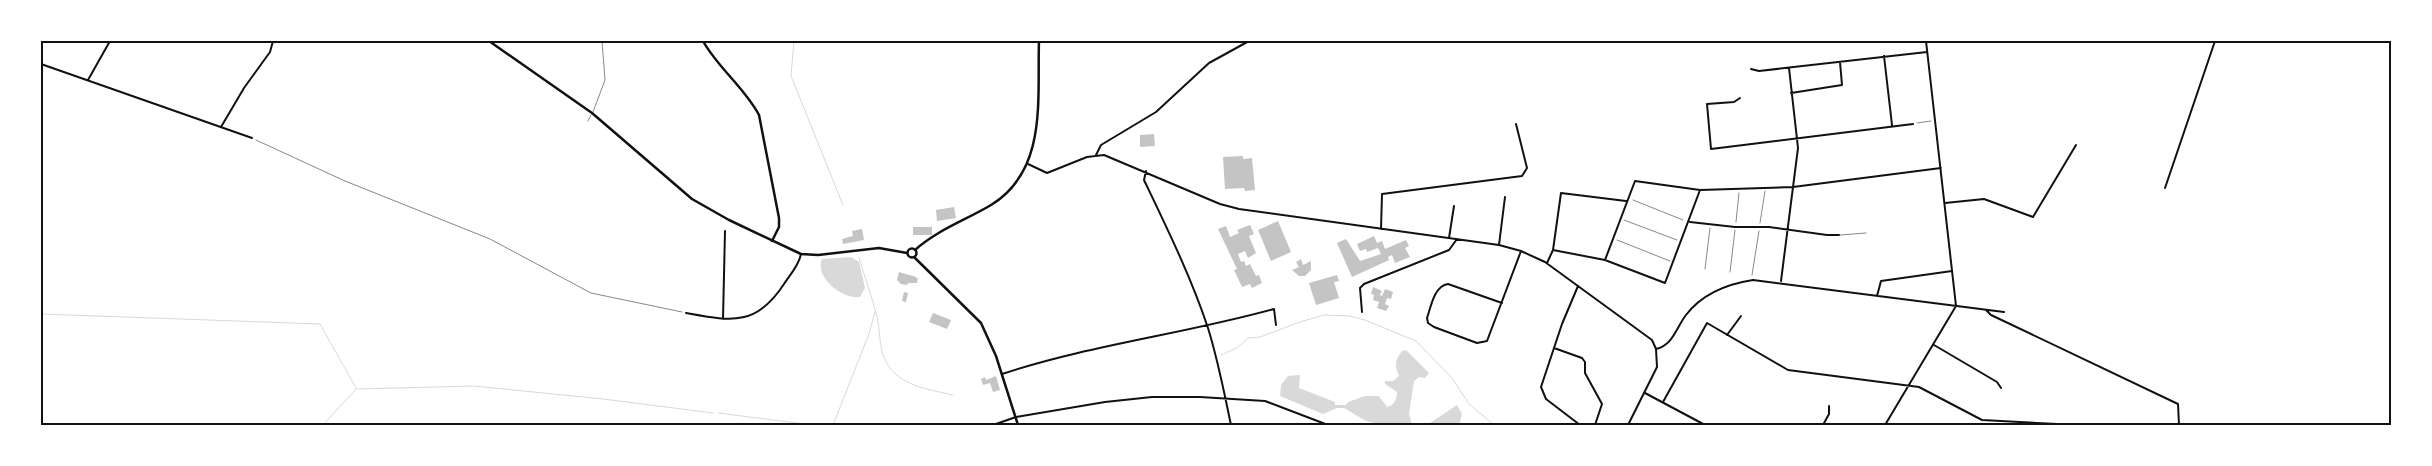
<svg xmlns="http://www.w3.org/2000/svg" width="2432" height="466" font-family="'Work Sans',sans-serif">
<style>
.water{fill:#d9d9d9}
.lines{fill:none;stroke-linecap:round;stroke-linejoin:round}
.stream{stroke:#d9d9d9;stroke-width:1}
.building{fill:#c4c4c4}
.path{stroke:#111;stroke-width:0.5}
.service{stroke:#111;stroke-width:0.5}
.minor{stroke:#111;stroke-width:2}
.tertiary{stroke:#111;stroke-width:2.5}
.secondary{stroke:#111;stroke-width:2.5}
.neatline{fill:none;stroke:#111;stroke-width:2}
</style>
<rect width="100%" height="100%" fill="#fff"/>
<path class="water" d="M851,257L859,262L865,288L860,297C843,300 814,277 822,259Z
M1406,350L1429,373L1425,378L1419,377L1414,381L1409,414L1412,425H1384L1366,421L1344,408H1337L1323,414L1280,396L1281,385L1288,376L1300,375L1299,388L1335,402V405H1346L1348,402L1365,396H1379L1387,407C1394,406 1397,399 1397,392L1385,384V381H1393L1399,376C1394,365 1395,360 1402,351Z
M1457,405L1462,414L1459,425H1427Z"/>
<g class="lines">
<path class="stream" d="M794,41L791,76L843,205
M859,258C865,278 872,297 877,317C880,328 879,340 882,352C892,385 923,388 953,395
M41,314L320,324L356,388
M1221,355L1237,348L1248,338L1260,337L1300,322L1324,315L1349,316L1365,320L1416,341L1452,378L1469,404L1494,425
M357,389L474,386L603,399L713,413
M718,413L813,425
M323,425L356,389
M833,425L869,334L875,312"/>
</g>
<path class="building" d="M1154,134L1155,146L1140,147V135Z
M1243,156V159L1252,158L1255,190L1245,191L1244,188L1225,189L1223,157Z
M954,207L956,218L937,221L936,210Z
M1278,221L1291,252L1271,261L1258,230Z
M1250,225L1254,234L1249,236L1256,253L1248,258L1245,251L1238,254L1241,262L1244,261L1246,266L1250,264L1256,276L1259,275L1262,283L1252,288L1250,284L1242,287L1234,270L1237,269L1218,229L1226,226L1230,237L1239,233L1237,230Z
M913,227H932V235H913Z
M862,229L864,240L843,244L842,239L853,236L852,231Z
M1374,236L1377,243L1382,241L1385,249L1406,240L1409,246L1405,248L1410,257L1395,263L1392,255L1388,257L1389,260L1352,277L1337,243L1346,239L1360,261L1381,254L1378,248L1367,252L1366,249L1360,251L1357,244Z
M1301,259L1303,265L1311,261V270L1305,276H1299L1292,270L1299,267L1296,262Z
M899,272L916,277L918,279L917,283H908L907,285L901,284L897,280Z
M1337,275L1339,281L1334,282L1339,298L1316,305L1309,283Z
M1373,287L1382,291L1380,295L1382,296L1385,289L1393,292L1391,299L1387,298L1385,304L1389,306L1386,311L1377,308L1379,302L1373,300L1374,295L1371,294Z
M904,292L908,293L906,302L902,301Z
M933,313L951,320L947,329L929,322Z
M996,376L1000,390L993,392L990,383L983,385L981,379L985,377L986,380Z"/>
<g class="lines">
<path class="path" d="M1917,123L1931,121
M256,140L345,181L490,239L591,293L682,312
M1633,200L1683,220
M1624,220L1677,240
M1736,222L1739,193
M1760,223L1765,191
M1617,240L1670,261
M1705,269L1710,228
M1730,272L1735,230
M1752,275L1759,231"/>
<path class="service" d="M593,112L605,80L602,41
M588,121L591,115
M1840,235L1866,233"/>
<path class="minor" d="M1884,56L1892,125
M41,64L252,138
M1751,69L1759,71L1927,52
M88,80L110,41
M1791,93L1842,85L1840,62
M1740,98L1734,102L1707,104L1711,149L1913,124
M221,127L244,88L270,52L273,41
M1096,155L1101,145L1156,112L1209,63L1249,41
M1028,164L1047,173L1087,157L1104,155L1220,204L1239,209L1499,245L1521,251L1545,262L1652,340L1656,349L1657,367L1628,425
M1146,171L1144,180C1167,228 1191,277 1208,328C1218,360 1224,392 1231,425
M2165,188L2215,41
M1945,203L1984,199L2033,217L2076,145
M1690,222L1735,227H1769L1827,235H1839
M1381,229L1382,194L1522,176L1527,168L1516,124
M1449,238L1454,206
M1499,245L1505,197
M1553,250L1605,260L1665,283L1700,190
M1605,260L1635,181L1700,190L1793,187L1941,168
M1547,263L1553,250L1561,193L1626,201
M1781,281L1798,148L1789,68
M1578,286L1562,324L1541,387L1546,399L1580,425
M1877,296L1881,281L1952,271
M1502,303L1448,284C1434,286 1431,307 1427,318L1428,323L1434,327L1477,343L1487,341L1521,251
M1986,310L1991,315L2178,404L2179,425
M1362,312L1360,288L1364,284L1449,250L1457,239
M686,313C731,321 756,327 784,284C790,275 799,265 801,254
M723,319L725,231
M1727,335L1741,316
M1934,345L1997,382L2001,388
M1554,348L1582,358L1585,362V373L1602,404L1595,425
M1656,349C1673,345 1676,328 1686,315C1702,294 1727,284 1753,280L2004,312
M1002,374C1090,345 1184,334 1274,309L1276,325
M1645,393L1705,425
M1663,402L1707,323L1788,370L1919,387L1982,420L2077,425
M993,425L1016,417L1105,402L1152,397H1200L1265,401L1328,425
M1823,425L1829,414V406
M1885,425L1956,306L1926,41"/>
<path class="tertiary" d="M703,41C718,68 744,87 759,115L779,218V227L772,241
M915,250C937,230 966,220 991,205C1048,170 1037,99 1039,41"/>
<path class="secondary" d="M489,41L592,113L692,199L729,220L801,254L818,255L879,248L907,253
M907.5 253a4.5 4.5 0 1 1 9 0a4.5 4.5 0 1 1-9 0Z
M914,257L981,323L996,356L1018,425"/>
</g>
<rect width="2432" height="466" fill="none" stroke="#ffffff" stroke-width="85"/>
<rect x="42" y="42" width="2348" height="382" class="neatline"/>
</svg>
